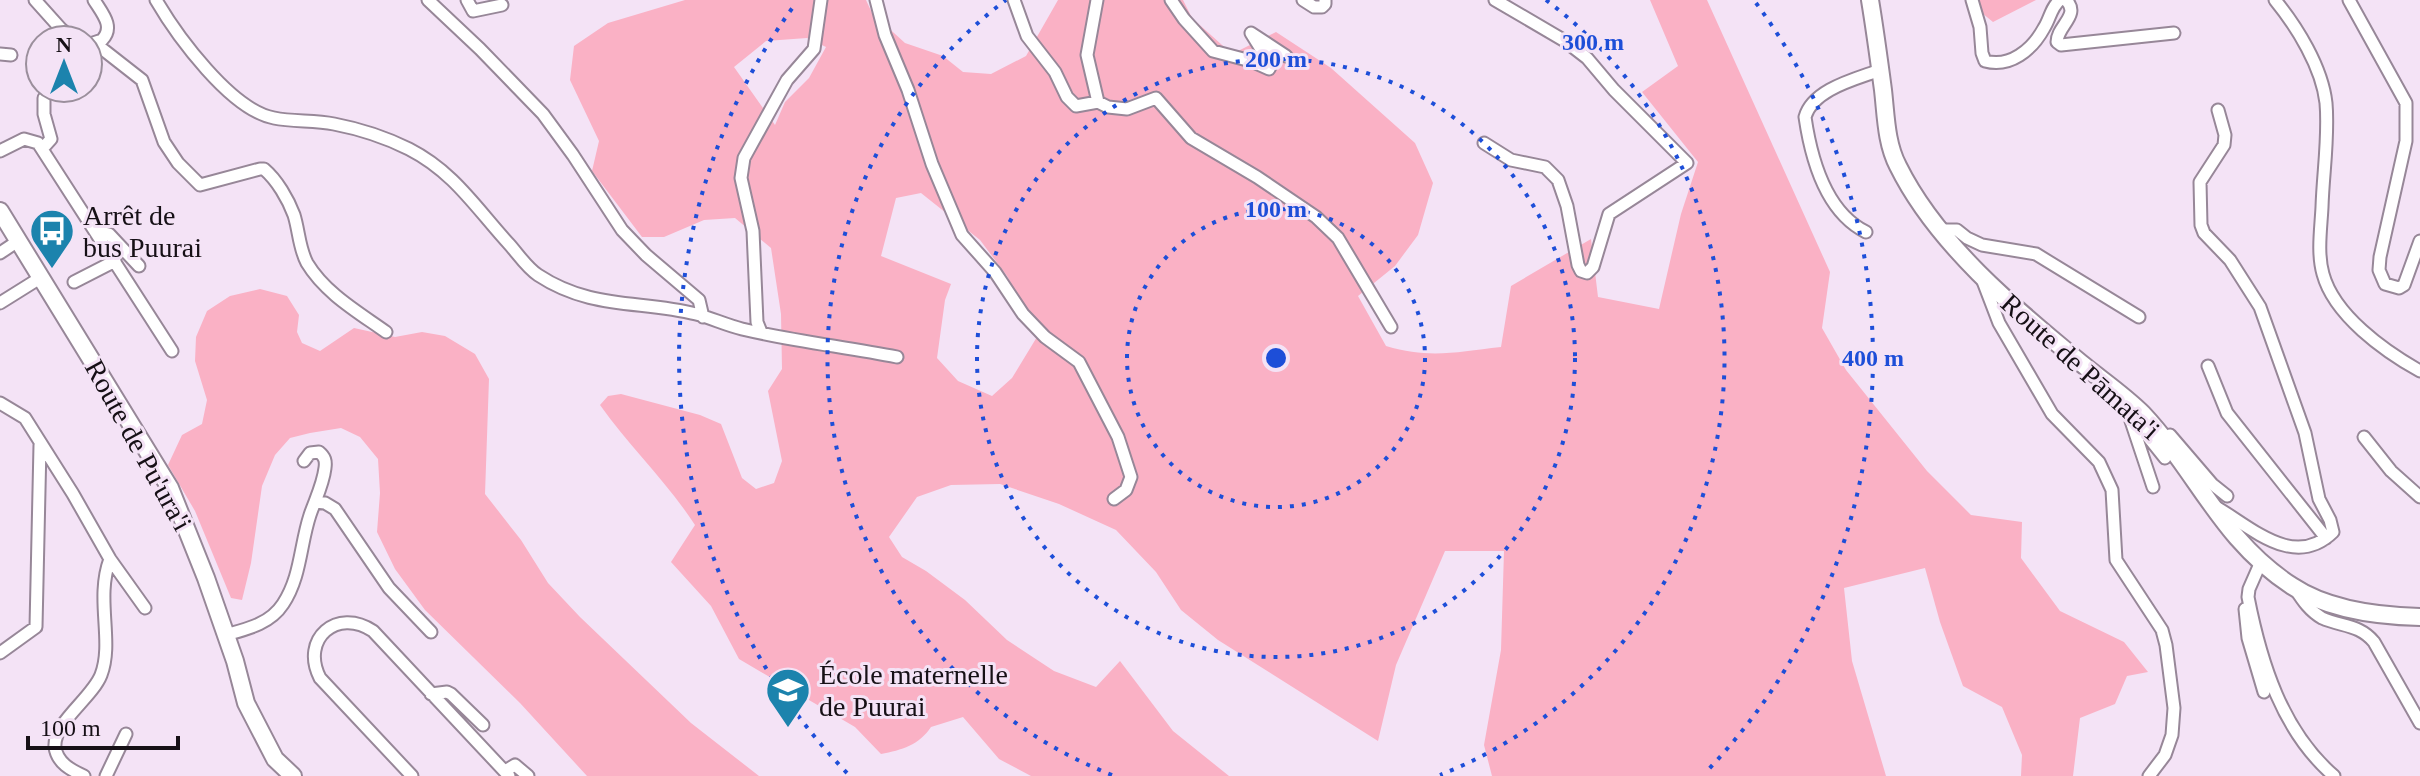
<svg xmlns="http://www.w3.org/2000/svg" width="2420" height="776" font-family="'Times New Roman',serif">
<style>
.green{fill:#fab1c5;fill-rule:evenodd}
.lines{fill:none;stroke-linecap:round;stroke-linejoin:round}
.street-casing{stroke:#978798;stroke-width:15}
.secondary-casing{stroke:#978798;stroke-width:20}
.street{stroke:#fff;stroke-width:11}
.secondary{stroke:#fff;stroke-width:16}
.ring{fill:none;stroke:#1d4ed8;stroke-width:4;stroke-dasharray:4 8}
.labels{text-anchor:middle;stroke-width:6;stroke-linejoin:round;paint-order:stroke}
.poi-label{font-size:28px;fill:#161016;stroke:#f4e3f6;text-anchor:start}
.street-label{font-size:28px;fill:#161016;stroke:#f4e3f6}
.centre{fill:#1d4ed8;stroke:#f4e3f6;stroke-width:4}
.ring-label{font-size:24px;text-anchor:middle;font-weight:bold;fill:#1d4ed8;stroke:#f4e3f6;stroke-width:6;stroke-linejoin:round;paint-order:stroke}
</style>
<rect width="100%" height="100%" fill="#f4e3f6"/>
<path class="green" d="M685,0H866L872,13L905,43L943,56L963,72L991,74L1026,56L1058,0H1183L1192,18L1232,54L1276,32L1331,68L1415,143L1433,183L1418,235L1395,266L1358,296L1386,346C1430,359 1456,352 1501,347L1511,286L1591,239L1598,297L1659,309L1681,214L1698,162L1642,92L1678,66L1650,0H1707L1830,272L1822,328L1846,370L1927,471L1971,515L2022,522L2021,558L2060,611L2124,642L2148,672L2127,676L2115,704L2080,718L2073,776H2021L2022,755L2002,707L1963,686L1940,622L1925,568L1844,588L1852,661L1886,776H1492L1484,745L1501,650L1504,551H1445L1396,665L1378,741L1218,640L1181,610L1156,572L1116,530L1059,504L1000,484L951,485L917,497L889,537L902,557L926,571L965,600L1007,640L1054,671L1096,687L1120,661L1173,731L1229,776H1031L999,759L963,717L931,727C919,745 902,750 881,754L855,727L739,659L711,606L671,562L695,525C667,482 630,447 600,405L608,396L621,394L700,415L721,424L742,478L756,489L774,483L782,461L768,391L782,369L781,314L771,248L735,218L704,220L664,237H642L592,171L599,141L570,80L574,46L608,23ZM807,38L826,47L809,78L785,102L775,125L734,67L766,41ZM921,193L980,240L1007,276L1019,298L1043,327L1012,378L992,396L958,381L937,358L945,300L951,284L881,256L896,198Z
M1966,0H2036L1993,22Z
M260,289L287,296L299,315L297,332L302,343L320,351L354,328L395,337L422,332L445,336L475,354L489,379L485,494L521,540L548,583L580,617L691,723L759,776H587L520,703L425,610L395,569L377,532L380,493L378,459L360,437L341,428L310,433L290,438L275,455L262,486L251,563L242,600L231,598L195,511L168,465L182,435L202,424L207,400L195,361L196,337L207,311L230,296Z"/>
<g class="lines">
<g class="street-casing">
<path id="street" d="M35,0L61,29L74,40
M156,0C177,36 231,110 274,118C293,122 314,120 334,124C360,129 385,137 409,149C454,172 476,208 509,244C518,254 527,268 538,275C591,310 640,300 696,314C711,318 726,325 742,329C793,341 846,347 897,357
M428,0L480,49L543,114L573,155L622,230L646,255L699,300L703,317
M467,0L473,11L502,5
M876,0L885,35L908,90L932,164L962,235L995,272L1023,314L1045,337L1079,362L1118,437L1131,477L1126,490L1114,499
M1014,0L1027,36L1055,72L1067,97L1076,106L1098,102L1108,107L1127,109L1156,98L1191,138L1257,177L1316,217L1338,238L1391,327
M1097,0L1087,55L1098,102
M1171,0L1184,19L1213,51L1251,61L1269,69L1271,65L1251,33L1286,56
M1303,0L1314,7H1322L1325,4V0
M1972,0L1980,27L1982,53L1985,61C2010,68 2032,50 2044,28C2050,19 2051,7 2060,0
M2066,0C2081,15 2057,26 2057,42L2061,45L2174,33
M2275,0C2297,27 2322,67 2326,103C2329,137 2323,173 2322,207C2321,228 2317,253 2323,274C2334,315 2384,351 2420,371
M2349,0L2406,103V141L2380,257L2379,270L2385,284L2399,288L2404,285L2420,241
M90,44L102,40C115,27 102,13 94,0
M96,44L142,80L164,142L178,163L200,185L260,169H264C277,180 288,199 294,215C299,231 299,248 307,263C325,293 358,312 386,332
M0,54L11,55
M1484,143L1511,160L1545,167L1558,180L1567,206L1578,265L1581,271L1587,273L1593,267L1609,214L1687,163L1614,90L1587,58L1565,41L1495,0
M42,149L51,139L44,114V98
M0,151L24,139L38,143L172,351
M1942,230H1957L1967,238L1982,245L2036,254L2139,317
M96,231L109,234L139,266
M1866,232C1826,212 1811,158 1805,117C1813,89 1856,79 1880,70
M0,253L18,241
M1981,276L1999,323L2052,414L2099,462L2112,490L2116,560L2162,630L2166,645L2174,708L2172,735L2165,755L2149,776
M74,282L115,261
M0,303L40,278
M761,332L757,322L753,231L741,178L744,158L787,80L814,49L821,0
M2208,366L2227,413L2326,538
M2127,400L2131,421L2153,487
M0,403L25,418L73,494L110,559L145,608
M2133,418L2165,458
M2170,435L2212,484L2227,496
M2364,437L2391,471L2420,497
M315,502L325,503L335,509L389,588L431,632
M2216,507C2251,527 2294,570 2333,532L2330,520L2319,499L2305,433L2260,307L2230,260L2204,233L2201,225L2200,182L2224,145L2225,135L2218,110
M2260,564L2249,589L2248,597C2261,663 2282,731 2334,776
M2296,590C2303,601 2310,611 2322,618C2342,627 2359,624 2374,642L2420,723
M2245,609L2248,638L2264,692
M225,635C247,629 270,624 283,604C301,577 300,545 310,515C315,500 323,485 325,468C326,461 325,457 319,452L310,453L304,461
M0,653L36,627L40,445
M431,694L447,692L451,694L483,725
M505,771L515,765L528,776
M84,776C71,770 57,763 55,747C53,723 92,698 101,675C114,641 95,599 110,559
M106,776L126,734
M412,776L320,678C300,639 337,607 373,631L509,776"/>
</g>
<g class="secondary-casing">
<path id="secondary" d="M1870,0C1875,30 1879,60 1883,90C1886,116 1886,143 1898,166C1938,247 2019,312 2087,368C2106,383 2126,397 2143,414C2198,473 2221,540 2292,586C2328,610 2378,616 2420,617
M0,211L170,488L206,578L235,661L246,703L275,759L293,776"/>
</g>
<use href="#street" class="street"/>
<use href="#secondary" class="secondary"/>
</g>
<g class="ring">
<circle cx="1276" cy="358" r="149"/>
<circle cx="1276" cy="358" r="299"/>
<path d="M1112 775A448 448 0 0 1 1006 0M1546 0A448 448 0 0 1 1440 775"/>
<path d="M847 773A597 597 0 0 1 796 3M1756 3A597 597 0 0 1 1705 773"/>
</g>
<defs>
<g id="bus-pin" transform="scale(2.3)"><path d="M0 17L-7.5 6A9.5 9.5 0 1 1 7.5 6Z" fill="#1c83ad" stroke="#f4e3f6"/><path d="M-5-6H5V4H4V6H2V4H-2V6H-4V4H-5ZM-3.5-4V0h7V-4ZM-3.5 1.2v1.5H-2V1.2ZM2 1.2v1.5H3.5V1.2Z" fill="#fff"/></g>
<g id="school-pin" transform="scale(2.3)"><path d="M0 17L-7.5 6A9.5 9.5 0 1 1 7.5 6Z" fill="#1c83ad" stroke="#f4e3f6"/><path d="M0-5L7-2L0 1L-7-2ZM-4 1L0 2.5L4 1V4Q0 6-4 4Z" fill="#fff"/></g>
</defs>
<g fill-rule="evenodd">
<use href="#bus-pin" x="52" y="231"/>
<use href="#school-pin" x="788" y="690"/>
</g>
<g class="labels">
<g class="poi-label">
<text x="83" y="225">Arrêt de<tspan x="83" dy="32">bus Puurai</tspan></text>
<text x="819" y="684">École maternelle<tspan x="819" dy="32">de Puurai</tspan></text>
</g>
<g class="street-label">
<text transform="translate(2081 366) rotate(42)" y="10">Route de Pāmata'i</text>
<text transform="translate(139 445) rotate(61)" y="10">Route de Pu'ura'i</text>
</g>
</g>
<circle cx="1276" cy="358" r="12" class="centre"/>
<g class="ring-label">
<text x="1593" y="50">300 m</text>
<text x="1276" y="67">200 m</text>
<text x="1276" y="217">100 m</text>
<text x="1873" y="366">400 m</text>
</g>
<g transform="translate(64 64)"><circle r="38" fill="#f4e3f6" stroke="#9b8f9c" stroke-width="2"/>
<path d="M0-6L14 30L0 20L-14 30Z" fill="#1c83ad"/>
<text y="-12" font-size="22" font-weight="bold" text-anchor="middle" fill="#161016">N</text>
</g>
<path d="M28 736v12h150v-12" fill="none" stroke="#161016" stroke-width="4"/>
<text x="40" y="736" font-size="24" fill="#161016" stroke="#f4e3f6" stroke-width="6" paint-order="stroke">100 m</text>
</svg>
